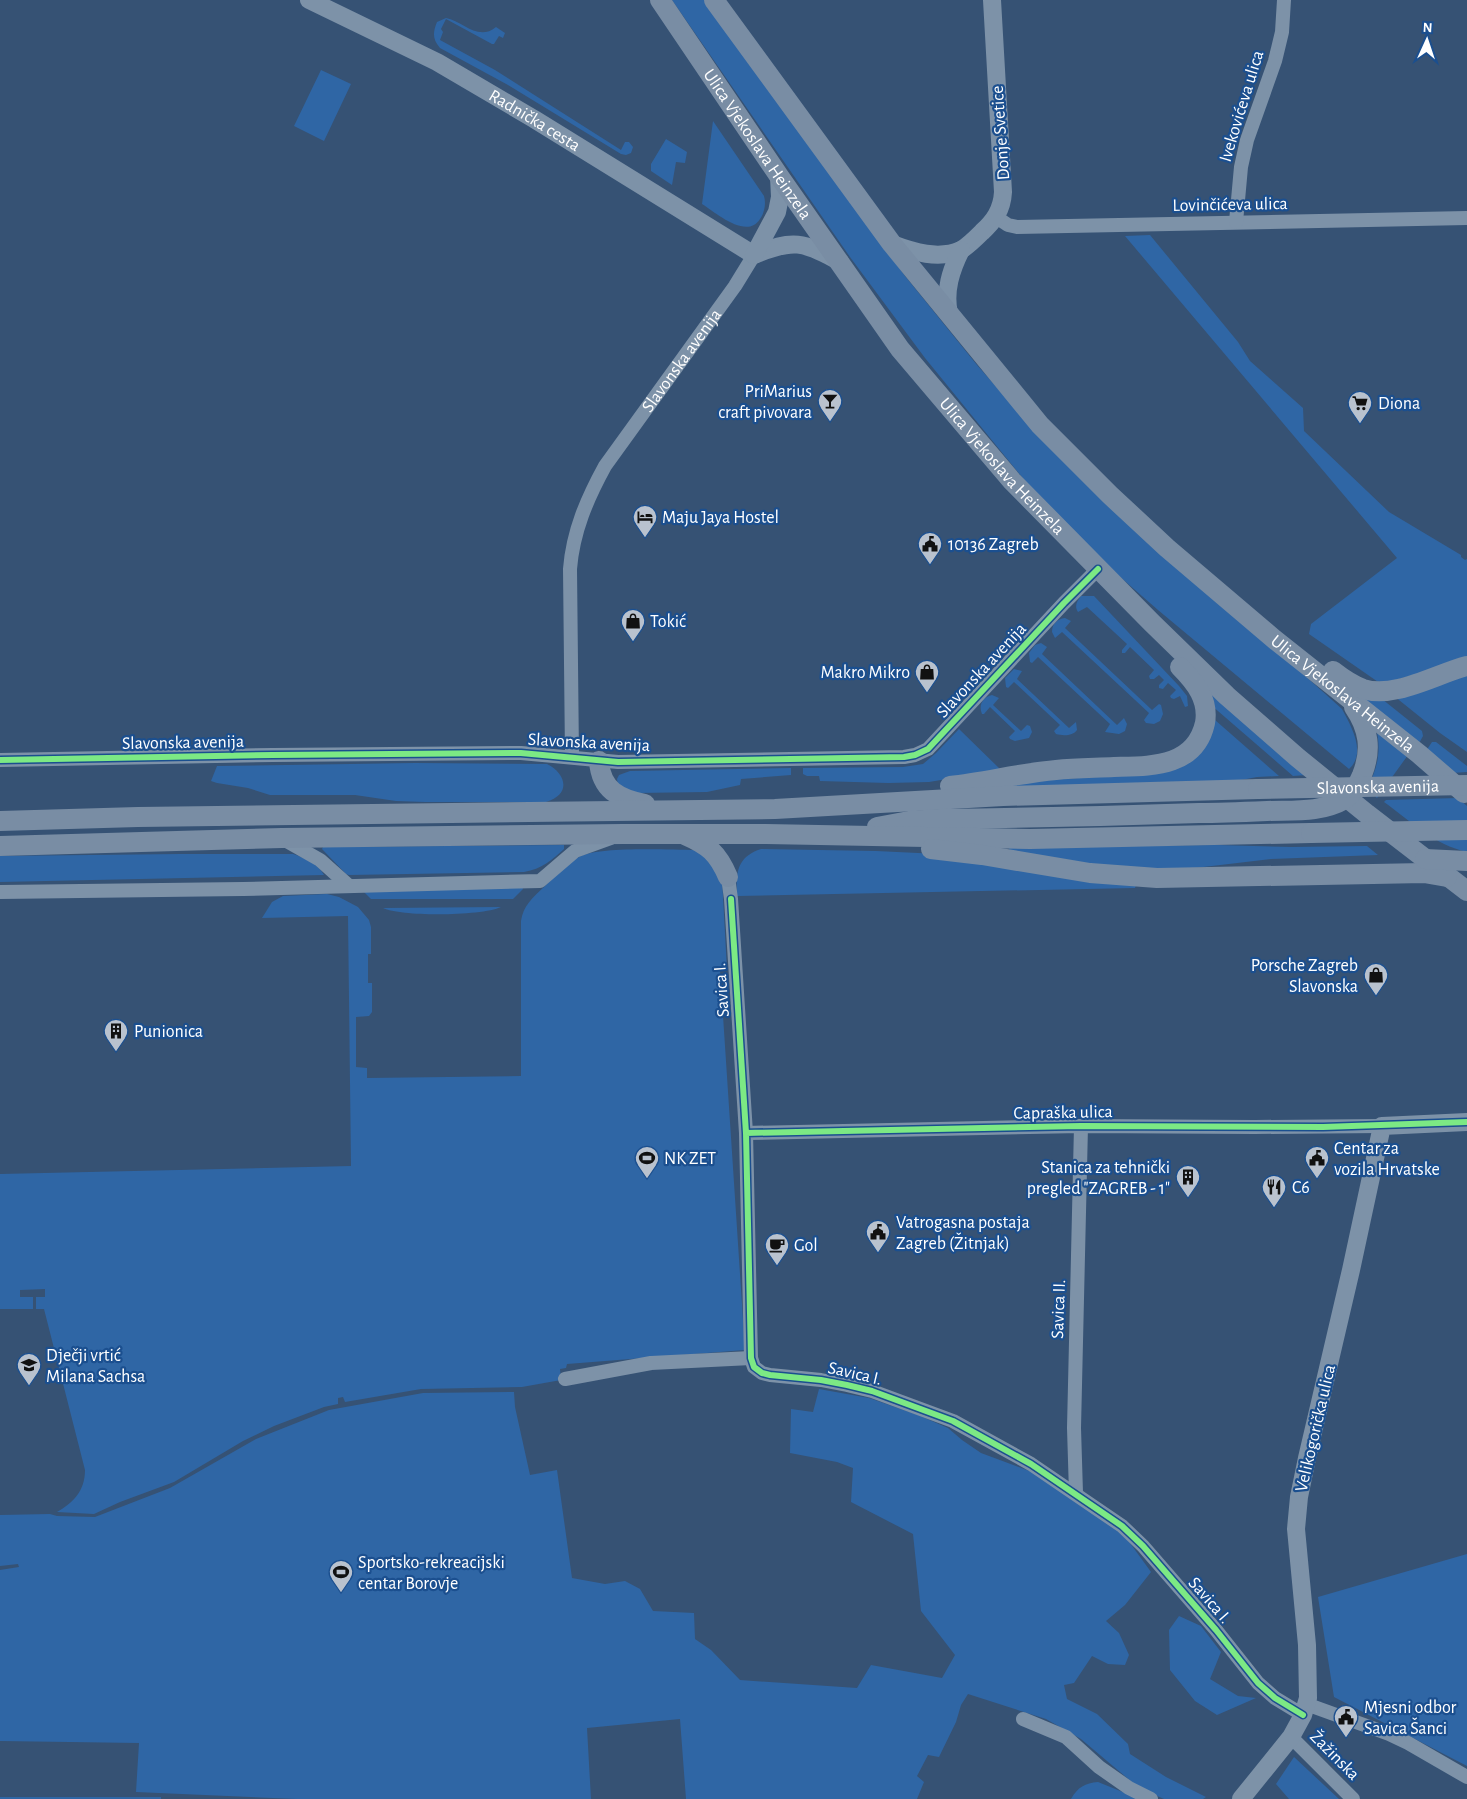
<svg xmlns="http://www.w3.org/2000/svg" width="1467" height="1799" font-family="'Alegreya Sans',sans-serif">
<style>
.green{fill:#2f66a5}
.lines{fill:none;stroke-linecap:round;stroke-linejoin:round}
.minor{stroke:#7d92a8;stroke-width:14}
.tertiary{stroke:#7d92a8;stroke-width:18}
.secondary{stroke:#798da4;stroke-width:20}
.secondary-bridge{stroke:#798da4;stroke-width:20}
.cycleway-casing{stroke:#1b4f8f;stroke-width:9}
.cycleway{stroke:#7ce984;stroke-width:6}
.labels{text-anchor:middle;stroke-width:4.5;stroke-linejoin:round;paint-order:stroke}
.street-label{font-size:18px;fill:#fff;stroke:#1b4f8f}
.poi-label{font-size:18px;fill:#fff;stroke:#1b4f8f;text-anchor:start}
</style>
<rect width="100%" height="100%" fill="#365274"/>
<path class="green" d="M672,0H704L905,276L977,365L1044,441L1342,709C1351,726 1367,753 1349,769L1158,610L1095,555L1026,482L925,358L850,257Z
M446,18C463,21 478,42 496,27L505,33L503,38L499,36L494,44H492L446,19L441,29L443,32L440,40L495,70L621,150L625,142H629L633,147L631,153L626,155L621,154L508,85L440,48C432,39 433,32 437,22Z
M321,70L351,84L324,141L294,126Z
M713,121L764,196C766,203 765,212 760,219C747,240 716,213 702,204Z
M666,139L687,152L685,163L676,162L672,185L651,171V164Z
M1150,235L1238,342L1250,361L1303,408L1304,431L1389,512L1461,555V557L1465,560L1467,559V660L1381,684L1309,634L1311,624L1397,558L1125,236Z
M1081,596H1094L1179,686L1187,696L1188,706L1185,707L1180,696L1174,699L1171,698L1170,696L1176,690L1168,683L1163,689L1159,688V685L1164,680L1159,675L1154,679H1150L1149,676L1154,670L1130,647L1125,653H1122V650L1127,644L1087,607L1078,612C1074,606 1077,601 1081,596Z
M1065,618L1071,621L1065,628L1152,710L1159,704L1161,705L1163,714L1160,721L1154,724L1146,723L1144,720L1149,713L1062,632L1055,638L1052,632C1052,624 1057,619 1065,618Z
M1041,643L1047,647L1042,654L1117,725L1124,718L1127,724L1125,731L1119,734L1105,732L1110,724L1038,657L1032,663L1030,662L1029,653L1035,645Z
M1014,669L1022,671L1017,679L1069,728L1076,722L1077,730C1073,736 1063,736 1056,734L1054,731L1060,725L1014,682L1008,688L1006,687L1005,678Z
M1467,673V752L1440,733L1394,696Z
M1211,694L1307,775L1293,776L1211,705Z
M992,695L999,698L993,705L1021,731L1027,725L1030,726L1032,732L1029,738L1015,741L1010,739L1009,737L1015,731L990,707L984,714H982C978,705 983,697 992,695Z
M1360,696L1382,699L1422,731L1423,736L1418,745Z
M1215,720L1279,776L1257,777L1236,781L1013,787L1012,782L1146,774Z
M959,729L1001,770L929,782L888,783L820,781L819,776H807L803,774V768L903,767L923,764L936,753Z
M1377,732L1408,755L1377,798L1367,788C1377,770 1381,753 1377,732Z
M1432,742H1436L1467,766V772L1452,773L1426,751Z
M415,763L547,764C567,774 571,795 546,802H425L396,801L355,795H270L248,788L217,783L211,781L217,766Z
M791,768V775L741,779L740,785L707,792L635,793L618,785L617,779L619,775L630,771Z
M1458,798L1467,806V852C1435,845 1410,821 1384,802L1386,800Z
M564,845V849C552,860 542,869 524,872L349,875L346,874L322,849L323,847Z
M1217,845L1291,847L1367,846L1378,855L1271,859L1195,868L1124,869L1011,851L1009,849L1010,847Z
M761,849L876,851L939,854L1136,885L1135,888L737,896C736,874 736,857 761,849Z
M695,850L701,851L722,878L727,970H720L745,1350L567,1364L566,1368L560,1369L561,1380L522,1387L421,1389L345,1402L343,1397L338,1398V1404L324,1407L274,1426L243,1441L174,1482L120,1502L94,1514L57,1512C73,1503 85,1491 85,1470L44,1309H36V1297H45V1289L20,1290V1297H33V1309H0V1174L351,1166L348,916L262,918L272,902L283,896L327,894L339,897L358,907L369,920L371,927V954H368V983H372V1012L369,1016L356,1017V1067L367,1068V1078L521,1076V921C523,906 533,897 544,887C555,876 565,864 579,857C599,846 669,850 695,850Z
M181,854H293C305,858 318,864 324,875L0,882V856Z
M522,887L523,889L513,899H371L364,892Z
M501,907C482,916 402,917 383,908Z
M819,1389L869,1398L918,1415L948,1428L962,1440L981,1453L1043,1476L1122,1532L1151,1572L1125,1605L1106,1621L1119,1633L1129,1655L1125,1665L1108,1664L1092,1656L1074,1683L1064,1685L1067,1699L1097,1714L1128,1744L1130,1754L1166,1777L1206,1797L1203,1799H1164L1139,1788L1081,1739L1046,1719L968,1694L961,1705L956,1722L939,1757L928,1755L917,1776L924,1782L917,1799H686L680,1719L587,1728L591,1799H297L136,1792L139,1743L0,1741V1570L19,1567L18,1564L0,1566V1515L50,1514L57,1516L95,1517L170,1488L256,1439L329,1410L423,1393L514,1392L515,1407L530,1475L557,1470L572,1578L605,1584L625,1581L640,1589L653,1611L694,1613L695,1639L711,1650L740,1680L857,1688L871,1665L942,1678L955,1655L921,1611L913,1534L851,1502L853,1468L837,1462L790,1453L791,1409L813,1412Z
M1467,1554V1766L1334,1697L1318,1597Z
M1179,1616L1201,1626L1221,1652L1210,1679L1238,1696L1256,1698L1217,1715L1195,1701L1170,1670L1169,1630Z
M1294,1757L1339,1799H1289L1276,1784Z
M1098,1782L1140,1799H1071C1078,1787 1085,1783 1098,1782Z
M0,1797H161V1799H0Z"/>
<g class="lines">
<g class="minor">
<path d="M996,217L1008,225L1017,227L1467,218"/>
<path d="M1236,222L1241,167L1247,140L1275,61L1282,32L1284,0"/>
<path id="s1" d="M572,757L570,569C573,531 587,499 605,466L735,286L754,255"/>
<path d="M0,760L273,755L521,753L618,762L904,757L915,755L928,749L1064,603L1098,569"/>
<path d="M283,839L320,860L348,885"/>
<path d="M728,877L731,899L746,1133L751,1358L754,1367L762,1373L770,1375L821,1380L847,1385L872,1391L953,1421L1031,1464L1122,1526L1143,1546L1216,1630L1258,1683L1275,1698L1303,1715"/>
<path d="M0,892L243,889L540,881L575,851L611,838"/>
<path d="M746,1133L1081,1126L1255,1127L1382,1126"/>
<path d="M565,1379L651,1363L751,1358"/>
<path d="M1076,1493L1074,1428L1081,1126"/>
<path d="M1306,1704L1389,1734L1408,1743L1467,1777"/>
<path d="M1023,1719L1066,1737L1099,1767L1129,1788L1151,1799"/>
<path d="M1291,1737L1353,1799"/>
</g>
<g class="tertiary">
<path id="s2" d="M309,0L437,62L534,119L754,255"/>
<path d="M892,244C913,252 939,260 961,250C968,246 976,238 982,232C994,221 1002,210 1003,192L992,0"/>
<path d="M754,255C792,239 804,241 840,262"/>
<path d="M754,255L777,212L780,197L779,176"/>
<path d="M949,314C944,291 951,270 961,250"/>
<path d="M1241,1799L1291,1737L1303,1715L1308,1698L1307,1645L1296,1529L1299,1497L1307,1458L1351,1270L1382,1126L1467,1122"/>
</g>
<g class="secondary">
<path id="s3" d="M660,0L779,176L900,349L1012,481L1152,623L1227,696L1298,758L1367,814L1467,891"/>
<path id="s4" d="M714,0L892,244L1040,425L1110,495L1167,548L1274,639L1419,754L1464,793"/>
<path d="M1333,671C1342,678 1352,685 1363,689C1395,699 1436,674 1467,666"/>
<path d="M599,761C601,790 619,799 645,804"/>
<path d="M950,786C986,782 1021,773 1056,770C1075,768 1095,768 1114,767C1150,766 1195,768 1205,723C1209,700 1196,683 1180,667"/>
<path d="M0,821L138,817L775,809L1003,796L1258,789"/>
<path d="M877,827L909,821L940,819C1026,818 1112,816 1199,813C1221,813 1244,812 1267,811C1293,810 1321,813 1345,799C1354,793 1358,784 1362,775C1372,750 1369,729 1354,707"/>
<path d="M685,835C708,845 718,853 728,877"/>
<path d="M0,846L282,838L623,834H766L1030,839L1311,833"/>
<path d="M931,849L982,855L1090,873L1157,878L1424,873L1447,877"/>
<path d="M1425,859L1467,861"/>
</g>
<g class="secondary-bridge">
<path id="s5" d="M1258,789L1467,785"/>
<path d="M1311,833L1467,830"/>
</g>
<g class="cycleway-casing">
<path id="cycleway" d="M0,760L273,755L521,753L618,762L904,757L915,755L928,749L1064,603L1098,569
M731,899L746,1133L751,1358L754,1367L762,1373L770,1375L821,1380L847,1385L872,1391L953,1421L1031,1464L1122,1526L1143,1546L1216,1630L1258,1683L1275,1698L1303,1715
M746,1133L1081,1126L1323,1127L1467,1122"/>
</g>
<use href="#cycleway" class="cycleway"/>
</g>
<defs>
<g id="bar-pin" transform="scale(1.25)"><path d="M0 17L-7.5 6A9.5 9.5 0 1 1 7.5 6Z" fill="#b9c2ce" stroke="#1b4f8f"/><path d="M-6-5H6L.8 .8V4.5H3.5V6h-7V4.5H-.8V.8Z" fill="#111"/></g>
<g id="supermarket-pin" transform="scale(1.25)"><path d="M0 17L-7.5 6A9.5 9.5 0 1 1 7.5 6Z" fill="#b9c2ce" stroke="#1b4f8f"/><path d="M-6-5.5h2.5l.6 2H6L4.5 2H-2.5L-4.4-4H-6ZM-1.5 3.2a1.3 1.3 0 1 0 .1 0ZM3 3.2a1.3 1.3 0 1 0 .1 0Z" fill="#111"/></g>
<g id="hotel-pin" transform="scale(1.25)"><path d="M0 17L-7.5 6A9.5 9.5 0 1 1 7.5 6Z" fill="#b9c2ce" stroke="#1b4f8f"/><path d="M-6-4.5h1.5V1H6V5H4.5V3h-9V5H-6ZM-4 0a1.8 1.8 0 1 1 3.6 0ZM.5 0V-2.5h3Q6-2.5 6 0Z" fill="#111"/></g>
<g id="civic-pin" transform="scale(1.25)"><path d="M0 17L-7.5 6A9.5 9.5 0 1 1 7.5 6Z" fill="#b9c2ce" stroke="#1b4f8f"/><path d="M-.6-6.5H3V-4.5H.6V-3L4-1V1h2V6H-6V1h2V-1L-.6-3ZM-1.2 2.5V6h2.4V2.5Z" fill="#111"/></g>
<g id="shop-pin" transform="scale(1.25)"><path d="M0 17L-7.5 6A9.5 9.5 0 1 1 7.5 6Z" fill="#b9c2ce" stroke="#1b4f8f"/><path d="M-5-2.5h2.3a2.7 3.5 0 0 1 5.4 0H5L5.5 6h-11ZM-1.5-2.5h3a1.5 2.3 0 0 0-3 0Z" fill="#111"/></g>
<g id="building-pin" transform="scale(1.25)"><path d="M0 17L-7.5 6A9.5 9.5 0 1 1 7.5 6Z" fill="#b9c2ce" stroke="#1b4f8f"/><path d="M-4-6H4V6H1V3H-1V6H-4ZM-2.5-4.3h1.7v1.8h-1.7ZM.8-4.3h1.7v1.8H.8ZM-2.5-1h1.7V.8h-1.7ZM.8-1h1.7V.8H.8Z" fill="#111"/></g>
<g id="stadium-pin" transform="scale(1.25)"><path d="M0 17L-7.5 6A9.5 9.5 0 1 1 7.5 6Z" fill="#b9c2ce" stroke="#1b4f8f"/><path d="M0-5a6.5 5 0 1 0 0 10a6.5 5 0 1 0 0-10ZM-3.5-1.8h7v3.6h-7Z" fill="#111"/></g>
<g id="restaurant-pin" transform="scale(1.25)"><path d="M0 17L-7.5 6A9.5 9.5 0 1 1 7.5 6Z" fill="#b9c2ce" stroke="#1b4f8f"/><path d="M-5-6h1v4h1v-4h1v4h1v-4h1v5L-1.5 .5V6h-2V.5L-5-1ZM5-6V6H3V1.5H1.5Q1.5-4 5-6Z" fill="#111"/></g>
<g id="cafe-pin" transform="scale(1.25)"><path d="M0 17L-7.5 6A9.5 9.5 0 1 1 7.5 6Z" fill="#b9c2ce" stroke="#1b4f8f"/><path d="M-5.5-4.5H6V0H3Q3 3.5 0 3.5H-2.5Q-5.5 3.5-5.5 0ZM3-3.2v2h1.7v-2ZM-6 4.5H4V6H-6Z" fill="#111"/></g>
<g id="school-pin" transform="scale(1.25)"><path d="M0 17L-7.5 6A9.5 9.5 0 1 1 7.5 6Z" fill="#b9c2ce" stroke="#1b4f8f"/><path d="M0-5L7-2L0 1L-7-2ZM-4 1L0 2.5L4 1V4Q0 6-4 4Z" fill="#111"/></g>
</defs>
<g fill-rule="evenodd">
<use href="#bar-pin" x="830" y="401"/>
<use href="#supermarket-pin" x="1360" y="403"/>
<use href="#hotel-pin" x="645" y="517"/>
<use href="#civic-pin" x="930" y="544"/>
<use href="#shop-pin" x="633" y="621"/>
<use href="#shop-pin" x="927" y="672"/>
<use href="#shop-pin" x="1376" y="975"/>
<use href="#building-pin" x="116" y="1031"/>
<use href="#stadium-pin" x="647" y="1158"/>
<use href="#civic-pin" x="1317" y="1158"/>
<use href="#building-pin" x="1188" y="1177"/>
<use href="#restaurant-pin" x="1274" y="1187"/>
<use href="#civic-pin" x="878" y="1232"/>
<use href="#cafe-pin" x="777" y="1245"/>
<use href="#school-pin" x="29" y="1365"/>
<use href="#stadium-pin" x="341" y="1572"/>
<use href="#civic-pin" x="1346" y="1717"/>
</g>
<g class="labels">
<g class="street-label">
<text transform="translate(1241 106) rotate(-73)" y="6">Ivekovićeva ulica</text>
<text dy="6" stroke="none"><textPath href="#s2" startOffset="256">Radnička cesta</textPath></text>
<text transform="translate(1000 133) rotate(-94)" y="6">Donje Svetice</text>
<text dy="6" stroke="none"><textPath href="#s3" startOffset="174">Ulica Vjekoslava Heinzela</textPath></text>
<text transform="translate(1230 204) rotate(-1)" y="6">Lovinčićeva ulica</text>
<text dy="6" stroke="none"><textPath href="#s1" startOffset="428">Slavonska avenija</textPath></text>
<text dy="6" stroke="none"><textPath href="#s3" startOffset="579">Ulica Vjekoslava Heinzela</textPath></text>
<text transform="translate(981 670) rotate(-47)" y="6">Slavonska avenija</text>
<text dy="6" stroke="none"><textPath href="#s4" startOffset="941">Ulica Vjekoslava Heinzela</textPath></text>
<text transform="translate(183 742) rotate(-1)" y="6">Slavonska avenija</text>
<text transform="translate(589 742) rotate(3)" y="6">Slavonska avenija</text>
<text dy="6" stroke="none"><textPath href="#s5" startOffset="120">Slavonska avenija</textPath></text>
<text transform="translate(721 990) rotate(-94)" y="6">Savica I.</text>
<text transform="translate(1063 1112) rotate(-1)" y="6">Capraška ulica</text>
<text transform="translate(1058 1309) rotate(-88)" y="6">Savica II.</text>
<text transform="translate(855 1373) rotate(13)" y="6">Savica I.</text>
<text transform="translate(1315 1428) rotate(-77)" y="6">Velikogorička ulica</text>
<text transform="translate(1210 1600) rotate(49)" y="6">Savica I.</text>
<text transform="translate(1335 1755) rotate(45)" y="6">Žažinska</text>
</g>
<g class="poi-label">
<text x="812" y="397" text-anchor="end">PriMarius<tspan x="812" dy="21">craft pivovara</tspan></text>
<text x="1378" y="409">Diona</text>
<text x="662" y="523">Maju Jaya Hostel</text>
<text x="948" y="550">10136 Zagreb</text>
<text x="650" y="627">Tokić</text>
<text x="910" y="678" text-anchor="end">Makro Mikro</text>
<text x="1358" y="971" text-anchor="end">Porsche Zagreb<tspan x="1358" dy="21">Slavonska</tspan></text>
<text x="134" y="1037">Punionica</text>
<text x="1334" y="1154">Centar za<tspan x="1334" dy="21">vozila Hrvatske</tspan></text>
<text x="664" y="1164">NK ZET</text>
<text x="1170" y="1173" text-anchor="end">Stanica za tehnički<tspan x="1170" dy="21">pregled "ZAGREB - 1"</tspan></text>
<text x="1292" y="1193">C6</text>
<text x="896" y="1228">Vatrogasna postaja<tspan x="896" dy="21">Zagreb (Žitnjak)</tspan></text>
<text x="794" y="1251">Gol</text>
<text x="46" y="1361">Dječji vrtić<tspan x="46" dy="21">Milana Sachsa</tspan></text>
<text x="358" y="1568">Sportsko-rekreacijski<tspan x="358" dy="21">centar Borovje</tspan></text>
<text x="1364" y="1713">Mjesni odbor<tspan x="1364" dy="21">Savica Šanci</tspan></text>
</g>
</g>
<g transform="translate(1427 40) rotate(3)" stroke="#1b4f8f" stroke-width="4" paint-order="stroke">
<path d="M0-4L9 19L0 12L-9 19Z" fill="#ffffff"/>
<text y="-8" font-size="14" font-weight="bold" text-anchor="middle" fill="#ffffff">N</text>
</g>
</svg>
